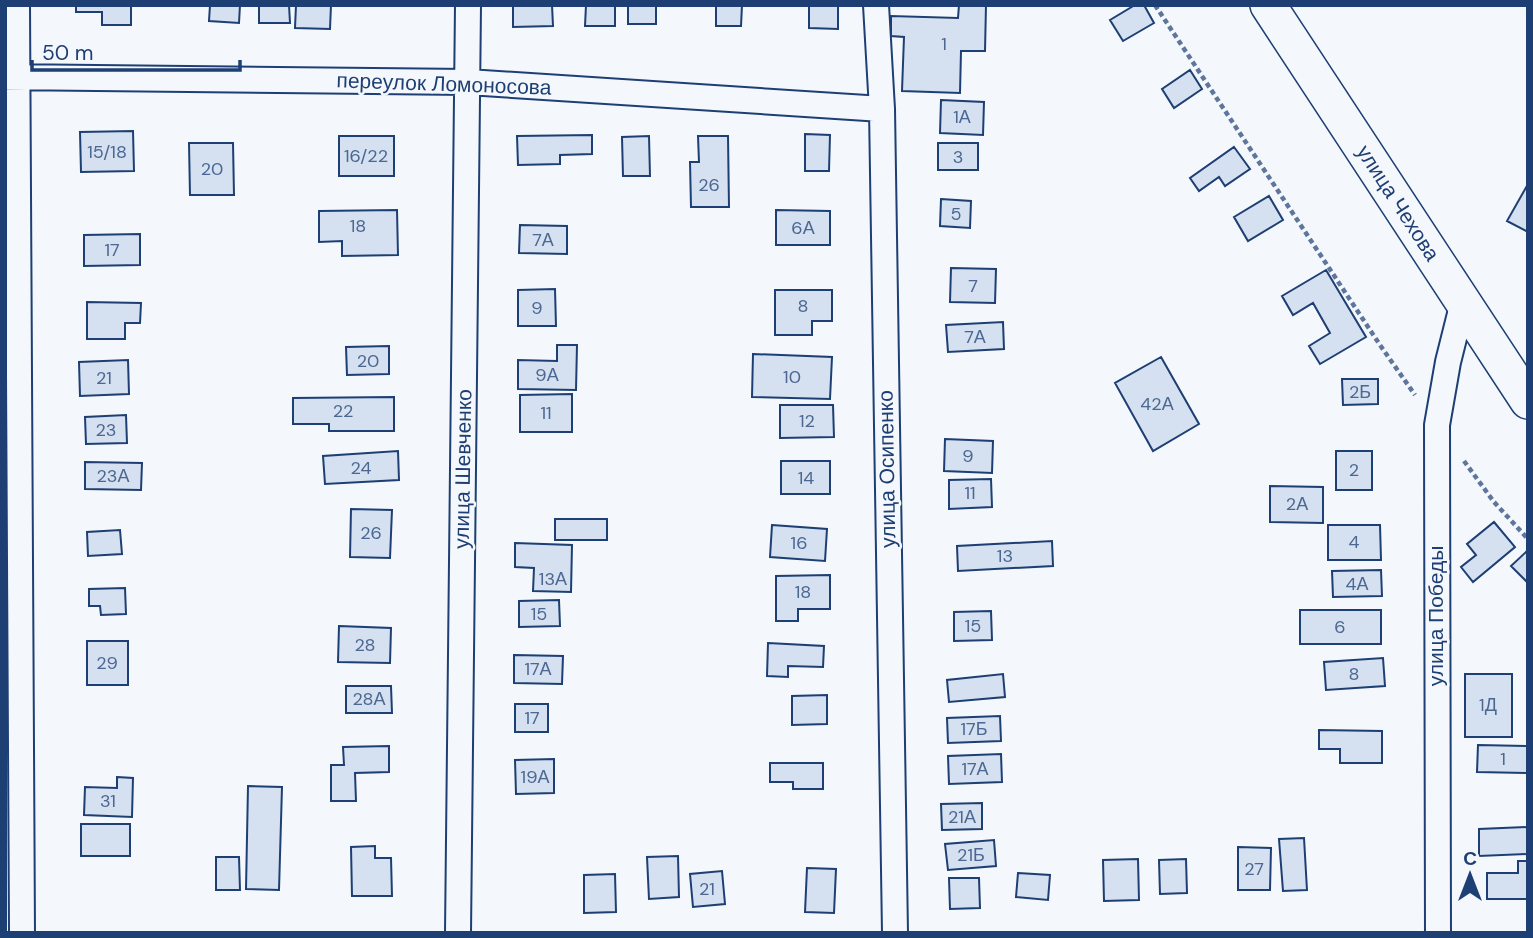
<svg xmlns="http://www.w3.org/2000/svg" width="1533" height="938" font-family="'DM Sans',sans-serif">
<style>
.building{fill:#d5e0f0;stroke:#1d3f73;stroke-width:2}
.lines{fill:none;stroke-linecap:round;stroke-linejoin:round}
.street-casing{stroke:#1d3f73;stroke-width:28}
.secondary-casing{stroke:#1d3f73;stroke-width:38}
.path{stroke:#5e769c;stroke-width:4.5;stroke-dasharray:5 3.5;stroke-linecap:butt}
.street{stroke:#f4f7fb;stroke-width:24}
.secondary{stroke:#f4f7fb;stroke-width:35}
.labels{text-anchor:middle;stroke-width:5;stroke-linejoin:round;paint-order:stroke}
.number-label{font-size:18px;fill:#4b6792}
.street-label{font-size:21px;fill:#1d3f73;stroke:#f4f7fb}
</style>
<rect width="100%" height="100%" fill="#f4f7fb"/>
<path class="building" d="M76,5H131V25H102V12H76Z
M210,5H240L239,23L209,21Z
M259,5H289L290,23H259Z
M296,5H331L330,29L295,28Z
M513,5H552L553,26L513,27Z
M586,5H615V26H585Z
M628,5H656V24H628Z
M716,5H742L741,26H716Z
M809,5H838V29L809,28Z
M959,5H986L985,51H961L960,93L902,91L904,37L891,36V16L958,18Z
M1135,5H1144L1154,23L1123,41L1110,20Z
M1190,70L1202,89L1174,108L1162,89Z
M941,100L984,102L983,135L940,133Z
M133,131L134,171L81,172L80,132Z
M805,134L830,135L829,171H805Z
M592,135V154L560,155V164L518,165L517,136Z
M339,136H394V176H339Z
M649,136L650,176H623L622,137Z
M698,136H728L729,207H691L690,162H699Z
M189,143H233L234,195H190Z
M938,143H978V170H938Z
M1234,147L1250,169L1225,186L1219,177L1199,191L1190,178Z
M1528,184V232L1507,221Z
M1269,196L1283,220L1248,241L1234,217Z
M941,199L971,201L970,228L940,226Z
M397,210L398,255L342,256V241L319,242V211Z
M776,210L830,211V245H776Z
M520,225L567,226V254L519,253Z
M140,234V265L84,266V235Z
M951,268L996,269L995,303L950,302Z
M1326,270L1366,337L1320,364L1309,346L1330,333L1313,303L1293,315L1282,296Z
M555,289L556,326H518V290Z
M775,290H832V321H812V335H775Z
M87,302L141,303L140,323H125V339H87Z
M1003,322L1004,349L948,352L946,325Z
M557,345H577L576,390L518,389V360L557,361Z
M389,346V374L347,375L346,347Z
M753,354L832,357L830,399L752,397Z
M1161,357L1199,424L1153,451L1115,383Z
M128,360L129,394L80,396L79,362Z
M1342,379H1378V404L1343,405Z
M572,394V432H520V395Z
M394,397V431H329V424H293V398Z
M780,405H833L834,437L780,438Z
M126,415L127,443L86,444L85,417Z
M945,439L993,441L992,473L944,471Z
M398,451L399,480L325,484L323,456Z
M1336,451H1372V490H1336Z
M781,461H830V494H781Z
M85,462L142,463L141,490L85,489Z
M991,479L992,507L949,509V480Z
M1270,486L1323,487V523L1270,522Z
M351,509L392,510L390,558L350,557Z
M555,519H607V540H555Z
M1494,522L1515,547L1473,582L1461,567L1476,555L1467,544Z
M772,525L827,529L825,561L770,557Z
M1328,525H1380L1381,560H1328Z
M120,530L122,554L88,556L87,532Z
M1052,541L1053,566L958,571L957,546Z
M515,543L572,545L571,592L533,591L534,568L515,567Z
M1526,552L1528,554V583L1511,566Z
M1381,570L1382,596L1333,597L1332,571Z
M830,575V609H798V621H776V576Z
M125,588L126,614L101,615L100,606H89V589Z
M559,600L560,626L519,627V601Z
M1300,610H1381V644H1300Z
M991,611L992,640L954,641V612Z
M339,626L391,628L390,663L338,662Z
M87,641H128V685H87Z
M768,643L824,646L823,667L788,666V677L767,676Z
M514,655L563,656L562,684L514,683Z
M1383,658L1385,686L1326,690L1324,662Z
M1003,674L1005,697L949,702L947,680Z
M1465,674H1512V737H1465Z
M346,686H391L392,713H346Z
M827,695V724L792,725V696Z
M515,704H548V732H515Z
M1000,716L1001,741L948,743L947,718Z
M1319,730L1382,731V763H1340V749H1319Z
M1478,745L1528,746V773L1477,772Z
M389,746V772L355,773L356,801H331V765H344L343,747Z
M1001,754L1002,782L949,784L948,756Z
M554,759V793L516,794L515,760Z
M770,763H823V789H793V782H770Z
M117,777L133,778L132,817L84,815L85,787L117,788Z
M248,786L282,787L279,890L246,889Z
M982,803V829L942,830L941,804Z
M81,824H130V856H81Z
M1528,827V854L1479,856V829Z
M1304,838L1307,890L1283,891L1279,839Z
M994,840L996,866L948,870L945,844Z
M375,846V858H391L392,896H352L351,847Z
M1238,847L1271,848L1270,890H1238Z
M678,856L679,897L649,899L647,857Z
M216,857H239L240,890H216Z
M1138,859L1139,900L1104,901L1103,860Z
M1186,859L1187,893L1160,894L1159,860Z
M1518,861H1528V899H1487V873H1518Z
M807,868L836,869L834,913L805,912Z
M722,871L725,904L693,907L690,874Z
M1018,873L1050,875L1048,900L1016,897Z
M615,874L616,912L584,913V875Z
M949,878H979L980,908L950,909Z"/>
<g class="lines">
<g class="street-casing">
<path id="street" d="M17,5L22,933
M876,5L882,109L895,933
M5,77L468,82L882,109
M458,933L468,5
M1438,933L1437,425L1448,362L1463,302"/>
</g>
<g class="secondary-casing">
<path id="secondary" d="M1268,5L1528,401"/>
</g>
<path class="path" d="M1155,5L1380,345L1415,395
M1464,461L1494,502L1528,539"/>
<use href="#street" class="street"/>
<use href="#secondary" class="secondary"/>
</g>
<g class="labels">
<g class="number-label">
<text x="944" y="50">1</text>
<text x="962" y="123">1А</text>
<text x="107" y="158">15/18</text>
<text x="366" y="162">16/22</text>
<text x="958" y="163">3</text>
<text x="212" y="175">20</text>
<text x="709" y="191">26</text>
<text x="956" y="220">5</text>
<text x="358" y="232">18</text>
<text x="803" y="234">6А</text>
<text x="543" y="246">7А</text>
<text x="112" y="256">17</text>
<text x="973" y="292">7</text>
<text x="803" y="312">8</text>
<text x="537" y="314">9</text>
<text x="975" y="343">7А</text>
<text x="368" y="367">20</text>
<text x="547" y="381">9А</text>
<text x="792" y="383">10</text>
<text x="104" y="384">21</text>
<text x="1360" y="398">2Б</text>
<text x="1157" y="410">42А</text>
<text x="343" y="417">22</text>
<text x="546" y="419">11</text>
<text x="807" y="427">12</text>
<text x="106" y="436">23</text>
<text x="968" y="462">9</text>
<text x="361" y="474">24</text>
<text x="1354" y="476">2</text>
<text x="113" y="482">23А</text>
<text x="806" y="484">14</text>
<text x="970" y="499">11</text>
<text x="1297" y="510">2А</text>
<text x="371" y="539">26</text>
<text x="1354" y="548">4</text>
<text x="799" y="549">16</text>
<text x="1005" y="562">13</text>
<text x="553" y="585">13А</text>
<text x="1357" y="590">4А</text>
<text x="803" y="598">18</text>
<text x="539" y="620">15</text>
<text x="973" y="632">15</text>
<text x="1340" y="633">6</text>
<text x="365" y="651">28</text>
<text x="107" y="669">29</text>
<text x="538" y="675">17А</text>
<text x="1354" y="680">8</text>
<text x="369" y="705">28А</text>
<text x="1488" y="711">1Д</text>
<text x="532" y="724">17</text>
<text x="974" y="735">17Б</text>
<text x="1503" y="765">1</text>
<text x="975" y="775">17А</text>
<text x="535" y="783">19А</text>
<text x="108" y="807">31</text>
<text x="962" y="823">21А</text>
<text x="971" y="861">21Б</text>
<text x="1254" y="875">27</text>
<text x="707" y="895">21</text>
</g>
<g class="street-label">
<text transform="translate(444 84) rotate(2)" y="7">переулок Ломоносова</text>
<text transform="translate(1398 203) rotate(57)" y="7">улица Чехова</text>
<text transform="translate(463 469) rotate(-89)" y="7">улица Шевченко</text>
<text transform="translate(887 469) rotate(-91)" y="7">улица Осипенко</text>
<text transform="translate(1436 616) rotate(-90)" y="7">улица Победы</text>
</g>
</g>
<rect width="1533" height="938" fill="none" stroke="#1d3f73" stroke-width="14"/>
<g transform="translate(1470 875)" stroke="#f4f7fb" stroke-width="5" paint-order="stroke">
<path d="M0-5L12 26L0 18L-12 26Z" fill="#1d3f73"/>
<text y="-10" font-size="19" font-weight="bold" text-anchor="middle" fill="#1d3f73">С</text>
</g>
<path d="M32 60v10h208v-10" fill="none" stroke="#1d3f73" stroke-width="3.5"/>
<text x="42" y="60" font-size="21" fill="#1d3f73" stroke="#f4f7fb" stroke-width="5" paint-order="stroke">50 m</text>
</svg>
